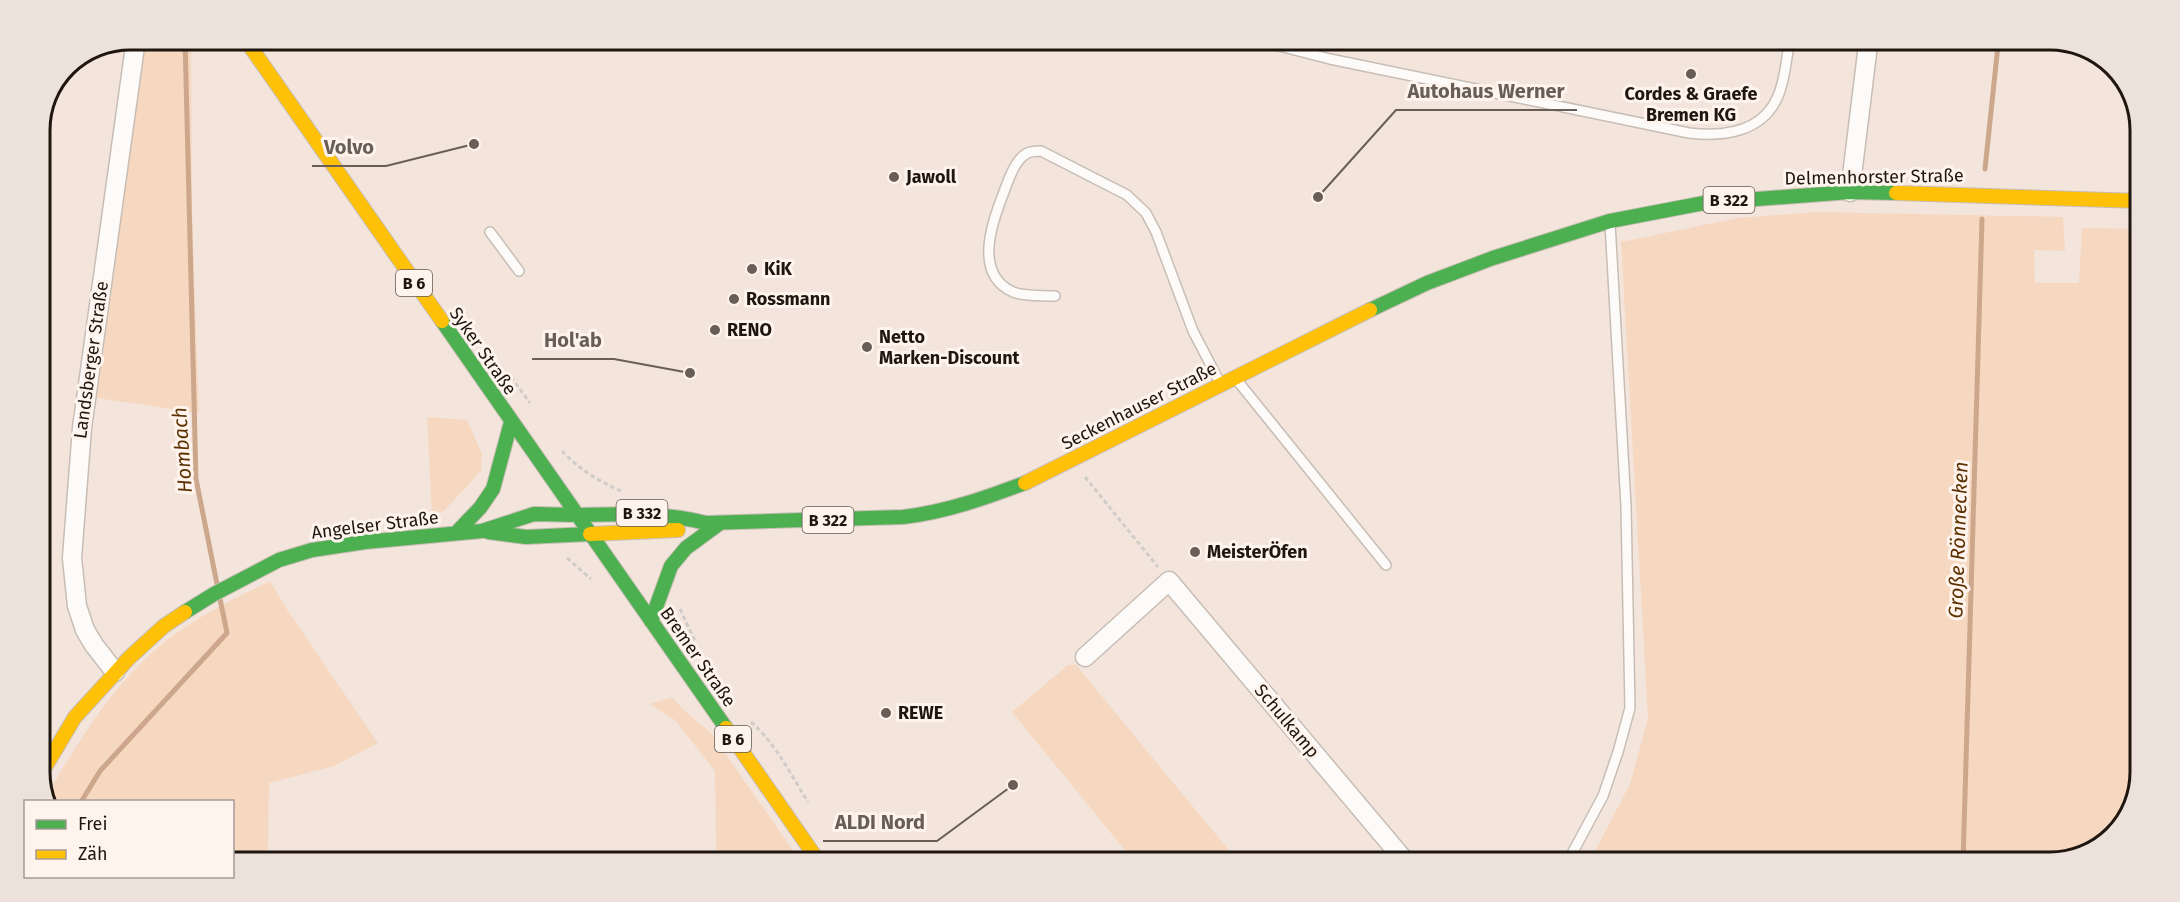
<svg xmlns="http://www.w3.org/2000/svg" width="2180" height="902" font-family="'Fira Sans',sans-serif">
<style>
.green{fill:#f6d7c0}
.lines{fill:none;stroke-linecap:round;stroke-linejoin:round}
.stream{stroke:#cca78b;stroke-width:5}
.lane-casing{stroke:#c8bdb4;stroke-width:12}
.street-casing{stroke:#c8bdb4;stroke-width:21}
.fast-casing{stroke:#c8bdb4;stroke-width:16}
.slow-casing{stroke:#c8bdb4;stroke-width:16}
.path{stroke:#d0ccca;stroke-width:3;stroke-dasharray:4.5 3;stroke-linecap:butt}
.lane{stroke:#fdfbfa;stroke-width:9}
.street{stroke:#fdfbfa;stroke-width:18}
.fast{stroke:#4caf50;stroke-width:14}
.slow{stroke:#ffc107;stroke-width:14}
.poi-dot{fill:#695e56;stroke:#fff4ed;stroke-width:2}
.labels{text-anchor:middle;stroke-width:6;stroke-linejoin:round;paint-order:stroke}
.shield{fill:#fff4ed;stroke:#625952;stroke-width:1.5}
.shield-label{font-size:16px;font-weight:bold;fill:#1e160f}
.poi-label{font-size:18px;font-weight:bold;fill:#1e160f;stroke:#fff4ed;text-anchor:start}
.street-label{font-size:18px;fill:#1e160f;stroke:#fff4ed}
.water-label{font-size:20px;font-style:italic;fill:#5c3001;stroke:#fff4ed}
.rim{fill:none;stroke:#1e160f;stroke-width:3}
.leader{fill:none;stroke:#695e56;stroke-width:2}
.callout-dot{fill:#695e56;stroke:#fff4ed;stroke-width:2}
.callout-label{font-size:20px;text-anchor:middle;font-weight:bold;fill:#695e56;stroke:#fff4ed;stroke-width:6;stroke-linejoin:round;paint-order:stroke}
</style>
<rect width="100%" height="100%" fill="#f3e5db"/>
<path class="green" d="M145,39H191L192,212L199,413L97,398Z
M1816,212L2063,217L2065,251L2034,250L2035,283H2079L2082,228L2140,229L2134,807L2101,848L2051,863L1590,861L1630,784L1648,718L1621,242L1738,218Z
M427,417L467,420L482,454L481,471L444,511L432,515Z
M270,581L288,611L378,743L334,766L269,783L268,857H233L232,802H48L46,796C81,738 115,680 170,638C201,614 236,598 270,581Z
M1068,665H1076L1237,860H1133L1012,712Z
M672,697L685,711L711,733L799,859L716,858L715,771L675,720L650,704Z"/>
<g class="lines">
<path class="stream" d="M185,39L196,479L217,584
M1985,169L1998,45
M81,802L100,771L227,633L220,599
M1963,863L1982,219"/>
<g class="lane-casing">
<path id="lane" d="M1268,43L1330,59L1689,133C1724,137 1763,132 1778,96C1785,80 1786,61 1789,45
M490,232L519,271
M1055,296C1042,295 1025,297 1013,292C973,274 992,222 1004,192C1008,181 1012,168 1020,159C1026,152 1032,151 1041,151L1127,195L1146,213L1156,232L1193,331L1219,381
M1236,379L1386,565
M1568,861L1603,796L1618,752L1630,708L1626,506L1610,223"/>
</g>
<g class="street-casing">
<path id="street" d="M1850,192L1868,45
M1085,657L1169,581L1405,861
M115,672L94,645L85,630L77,606L72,558L82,428L136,39"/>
</g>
<g class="fast-casing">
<path id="fast" d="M1370,310L1427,283L1493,258L1610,221L1704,203L1850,192L1896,193
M442,321L726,728
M578,515C621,514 664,512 706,523L903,517C946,512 985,498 1025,483
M488,532L526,537L590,534
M456,533L480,508L493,489L511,422
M185,612L214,594L279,560L312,550L365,542L482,531L534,514L578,515
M651,621L671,566L686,548L720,523"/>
</g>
<g class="slow-casing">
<path id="slow" d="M245,39L442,321
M1896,193L2140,201
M1025,483L1370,310
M590,534L678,530
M726,728L817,859
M39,777L75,717L129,658L164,626L185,612"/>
</g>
<path class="path" d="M511,377L530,403
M562,451C579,469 598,481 621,491
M1085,477L1158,567
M567,558L591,579
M680,609L695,641
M751,722C776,744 791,775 808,802"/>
<use href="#lane" class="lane"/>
<use href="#street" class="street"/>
<use href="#fast" class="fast"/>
<use href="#slow" class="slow"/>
</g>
<g class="poi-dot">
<circle cx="1691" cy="74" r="6"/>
<circle cx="894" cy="177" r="6"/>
<circle cx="752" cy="269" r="6"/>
<circle cx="734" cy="299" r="6"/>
<circle cx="715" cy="330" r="6"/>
<circle cx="867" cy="347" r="6"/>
<circle cx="1195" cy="552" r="6"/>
<circle cx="886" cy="713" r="6"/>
</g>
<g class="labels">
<g class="shield">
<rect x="1703.5" y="187" width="51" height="26" rx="4.5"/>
<rect x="396" y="270" width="36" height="26" rx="4.5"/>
<rect x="616.5" y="500" width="51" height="26" rx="4.5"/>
<rect x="802.5" y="507" width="51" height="26" rx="4.5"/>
<rect x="715" y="726" width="36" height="26" rx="4.5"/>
</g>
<g class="shield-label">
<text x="1729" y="206">B 322</text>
<text x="414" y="289">B 6</text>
<text x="642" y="519">B 332</text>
<text x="828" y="526">B 322</text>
<text x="733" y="745">B 6</text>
</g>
<g class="poi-label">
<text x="1691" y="100" text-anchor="middle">Cordes &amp; Graefe<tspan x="1691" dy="21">Bremen KG</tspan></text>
<text x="906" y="183">Jawoll</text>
<text x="764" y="275">KiK</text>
<text x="746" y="305">Rossmann</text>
<text x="727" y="336">RENO</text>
<text x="879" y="343">Netto<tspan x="879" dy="21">Marken-Discount</tspan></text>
<text x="1207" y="558">MeisterÖfen</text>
<text x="898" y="719">REWE</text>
</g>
<g class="street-label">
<text transform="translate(1874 177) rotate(-1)" y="6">Delmenhorster Straße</text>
<text transform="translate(483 351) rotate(55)" y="6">Syker Straße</text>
<text transform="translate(91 360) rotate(-82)" y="6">Landsberger Straße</text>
<text transform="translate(1139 406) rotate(-27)" y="6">Seckenhauser Straße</text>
<text transform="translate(375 525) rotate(-7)" y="6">Angelser Straße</text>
<text transform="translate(698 657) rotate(55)" y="6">Bremer Straße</text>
<text transform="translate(1287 721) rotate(50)" y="6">Schulkamp</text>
</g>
<g class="water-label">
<text transform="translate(182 450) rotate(-94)" y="7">Hombach</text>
<text transform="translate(1958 540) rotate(-88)" y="7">Große Rönnecken</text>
</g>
</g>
<path d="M0 0H2180V902H0ZM130 50H2050A80 80 0 0 1 2130 130V772A80 80 0 0 1 2050 852H130A80 80 0 0 1 50 772V130A80 80 0 0 1 130 50Z" fill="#ede2db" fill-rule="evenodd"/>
<path class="rim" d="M130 50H2050A80 80 0 0 1 2130 130V772A80 80 0 0 1 2050 852H130A80 80 0 0 1 50 772V130A80 80 0 0 1 130 50Z"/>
<path class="leader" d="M1318 197L1396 110H1577M474 144L386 166H312M690 373L614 359H532M1013 785L937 841H823"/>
<g class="callout-dot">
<circle cx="1318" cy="197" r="6"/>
<circle cx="474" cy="144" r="6"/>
<circle cx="690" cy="373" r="6"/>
<circle cx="1013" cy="785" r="6"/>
</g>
<g class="callout-label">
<text x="1486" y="98">Autohaus Werner</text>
<text x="349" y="154">Volvo</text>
<text x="573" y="347">Hol'ab</text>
<text x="880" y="829">ALDI Nord</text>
</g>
<rect x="24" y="800" width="210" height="78" fill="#fff4ed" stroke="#a59b94" stroke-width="1.5"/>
<rect x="36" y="820" width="30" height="9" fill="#4caf50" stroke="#a59b94" stroke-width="1.5"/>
<text x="78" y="830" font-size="18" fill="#1e160f">Frei</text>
<rect x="36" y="850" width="30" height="9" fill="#ffc107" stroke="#a59b94" stroke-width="1.5"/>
<text x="78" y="860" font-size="18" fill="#1e160f">Zäh</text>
</svg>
